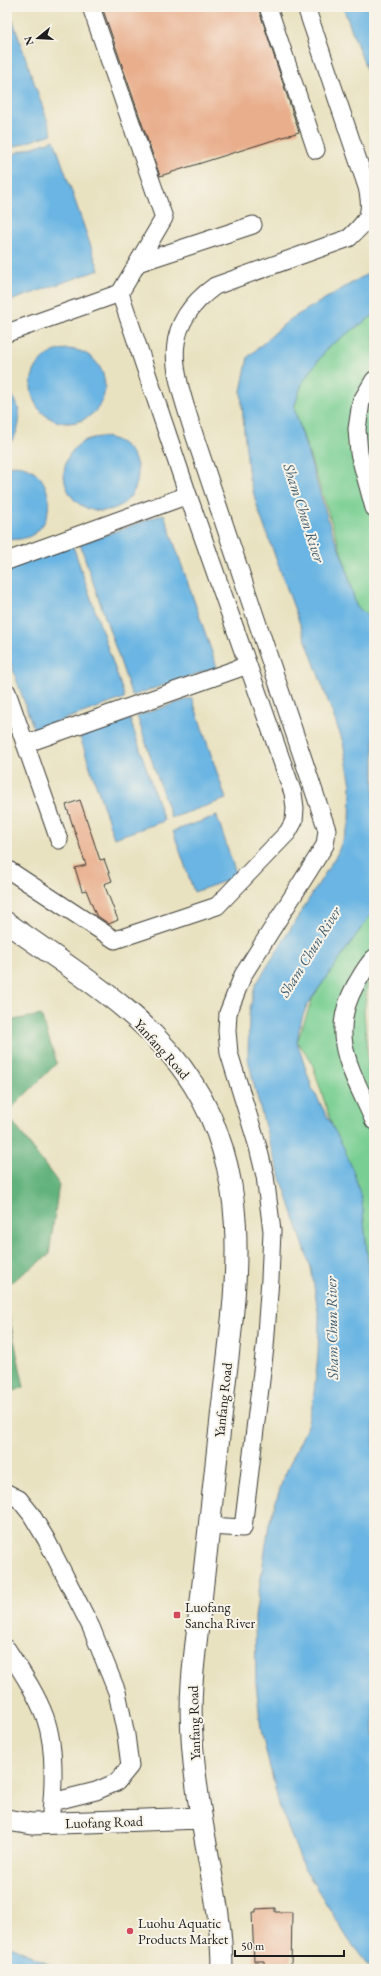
<svg xmlns="http://www.w3.org/2000/svg" width="381" height="1976" font-family="'EB Garamond',serif">
<style>
.green{fill:#79cf93;stroke:#4a7658}
.forest{fill:#62b27d;stroke:#3f674c}
.water{fill:#6bb5e3;stroke:#446880}
.building{fill:#e9af8d}
.lines{fill:none;stroke-linecap:round;stroke-linejoin:round}
.minor-casing{stroke:#3b3a35;stroke-width:19}
.major-casing{stroke:#3b3a35;stroke-width:23}
.minor{stroke:#fff;stroke-width:17}
.major{stroke:#fff;stroke-width:21}
.poi-dot{fill:#d1495b;stroke:#f7f3e8;stroke-width:1.5}
.labels{text-anchor:middle;stroke-width:4;stroke-linejoin:round;paint-order:stroke}
.street-label{font-size:14px;fill:#1c1c1c;stroke:#f7f3e8}
.poi-label{font-size:14px;fill:#1c1c1c;stroke:#f7f3e8;text-anchor:start}
.water-label{font-size:15px;font-style:italic;fill:#3c596c;stroke:#f7f3e8}
</style>
<rect width="100%" height="100%" fill="#f7f3e8"/>
<filter id="ink" filterUnits="userSpaceOnUse"><feTurbulence type="fractalNoise" baseFrequency=".025" numOctaves="2"/><feDisplacementMap in="SourceGraphic" scale="8" xChannelSelector="R" yChannelSelector="G"/><feConvolveMatrix kernelMatrix="1 2 1 2 8 2 1 2 1" color-interpolation-filters="sRGB"/></filter>
<filter id="wash" filterUnits="userSpaceOnUse"><feTurbulence type="fractalNoise" baseFrequency=".012" numOctaves="4" result="noise"/><feDisplacementMap in="SourceGraphic" scale="16" xChannelSelector="R" yChannelSelector="G"/><feGaussianBlur stdDeviation="0.9" result="paint"/><feColorMatrix in="noise" values="0 0 0 0 0 0 0 0 0 0 0 0 0 0 0 0 0 1.4 0 .05"/><feComposite in="paint" operator="in"/></filter>
<g filter="url(#wash)">
<rect width="100%" height="100%" fill="#e9e2c1"/>
<path class="green" d="M374,314V403C364,425 368,452 374,474V621L356,606L346,567L294,408L302,383L328,347Z
M374,909V964L369,976L364,1012L370,1086L374,1096V1361L372,1305L362,1201L333,1128L311,1060L297,1042L313,997Z"/>
<path class="forest" d="M41,1015L57,1063L7,1113V1021Z
M7,1114L59,1184L49,1255L7,1285Z
M7,1307L24,1387L7,1394Z"/>
<path class="water" d="M7,7H8L52,134L7,149Z
M343,7H367L374,21V90Z
M54,140L99,270L7,302V156Z
M374,270V315L328,347L302,383L294,408L330,526L346,567L356,606L374,621V910L307,1005L300,1024L297,1042L312,1088L344,1148L354,1173L362,1201L374,1322V1969H371L348,1939L303,1866L279,1805L261,1730L256,1683L255,1617L269,1524L283,1479L306,1429L313,1402L318,1355L319,1317L311,1268L270,1145L254,1085L248,1058L249,1014L255,986L337,854L350,822L351,785L343,742L259,512L249,478L244,430L241,391L248,357L289,320Z
M31 386a37 37 0 1 1 74 0a37 37 0 1 1-74 0Z
M7,390C24,405 23,431 7,446Z
M64 474a37 37 0 1 1 74 0a37 37 0 1 1-74 0Z
M7,466C60,456 65,547 7,539Z
M164,514L217,667L132,696L80,544Z
M73,546L125,698L34,730L7,652V569Z
M192,698L226,799L171,818L137,716Z
M130,719L164,821L114,838L80,737Z
M217,816L237,877L194,892L173,831Z
M7,1944L58,1969H7Z"/>
<g id="blocks">
<path class="building" d="M102,7H258L299,132L160,176Z
M80,800L100,860L104,859L112,881L104,884L118,920L109,924L96,915L86,890L82,891L75,868L86,865L66,805Z
M275,1908V1912H292L291,1969H264V1961H254L252,1912H256V1909Z"/>
</g>
</g>
<g filter="url(#ink)">
<use href="#blocks" fill-opacity="0" stroke="#3b3a35" stroke-width="1"/>
<g class="lines">
<g class="minor-casing">
<path id="minor" d="M268,7L316,150
M138,263L253,225
M7,333L120,293L164,218L91,7
M374,380L361,402L357,429L359,453L374,508
M7,561L188,495
M7,692L59,840
M25,744L248,665
M7,869L115,940L217,906L288,832L294,821L295,808L293,793L188,495L120,293
M374,958C366,966 361,976 355,986C327,1038 353,1072 374,1121
M7,1493L19,1499L31,1514L46,1539L91,1627L117,1692L126,1735L130,1766L117,1782L96,1791L52,1802
M209,1526L243,1528L265,1347L270,1279L272,1231L265,1176L258,1147L229,1053L227,1031L228,1013L243,975L325,845L327,830L194,434C176,375 155,329 215,286L349,238C369,219 373,214 367,187L306,7
M7,1649C21,1671 36,1693 45,1717C55,1745 54,1782 51,1812"/>
</g>
<g class="major-casing">
<path id="major" d="M7,923C72,970 149,1014 193,1084C257,1185 234,1298 222,1409C215,1470 209,1531 202,1592C199,1622 194,1653 192,1684C189,1725 195,1780 202,1821C210,1870 222,1919 222,1969
M7,1820L32,1824L201,1818"/>
</g>
<use href="#minor" class="minor"/>
<use href="#major" class="major"/>
</g>
</g>
<g class="poi-dot">
<rect x="173" y="1611" width="8" height="8" rx="2"/>
<circle cx="130" cy="1931" r="4"/>
</g>
<g class="labels">
<g class="street-label">
<text transform="translate(162 1049) rotate(48)" y="5">Yanfang Road</text>
<text transform="translate(223 1400) rotate(-84)" y="5">Yanfang Road</text>
<text transform="translate(194 1723) rotate(-92)" y="5">Yanfang Road</text>
<text transform="translate(104 1822) rotate(-2)" y="5">Luofang Road</text>
</g>
<g class="poi-label">
<text x="185" y="1612">Luofang<tspan x="185" dy="16">Sancha River</tspan></text>
<text x="138" y="1928">Luohu Aquatic<tspan x="138" dy="16">Products Market</tspan></text>
</g>
<g class="water-label">
<text transform="translate(304 513) rotate(72)" y="5">Sham Chun River</text>
<text transform="translate(310 952) rotate(-58)" y="5">Sham Chun River</text>
<text transform="translate(332 1328) rotate(-91)" y="5">Sham Chun River</text>
</g>
</g>
<rect width="381" height="1976" fill="none" stroke="#f7f3e8" stroke-width="24"/>
<g transform="translate(38 38) rotate(252)" stroke="#f7f3e8" stroke-width="3" paint-order="stroke">
<path d="M0-3L7 15L0 10L-7 15Z" fill="#1c1c1c"/>
<text y="-6" font-size="11" font-weight="bold" text-anchor="middle" fill="#1c1c1c">N</text>
</g>
<path d="M235 1950v6h109v-6" fill="none" stroke="#1c1c1c" stroke-width="2"/>
<text x="241" y="1950" font-size="12" fill="#1c1c1c" stroke="#f7f3e8" stroke-width="3" paint-order="stroke">50 m</text>
</svg>
